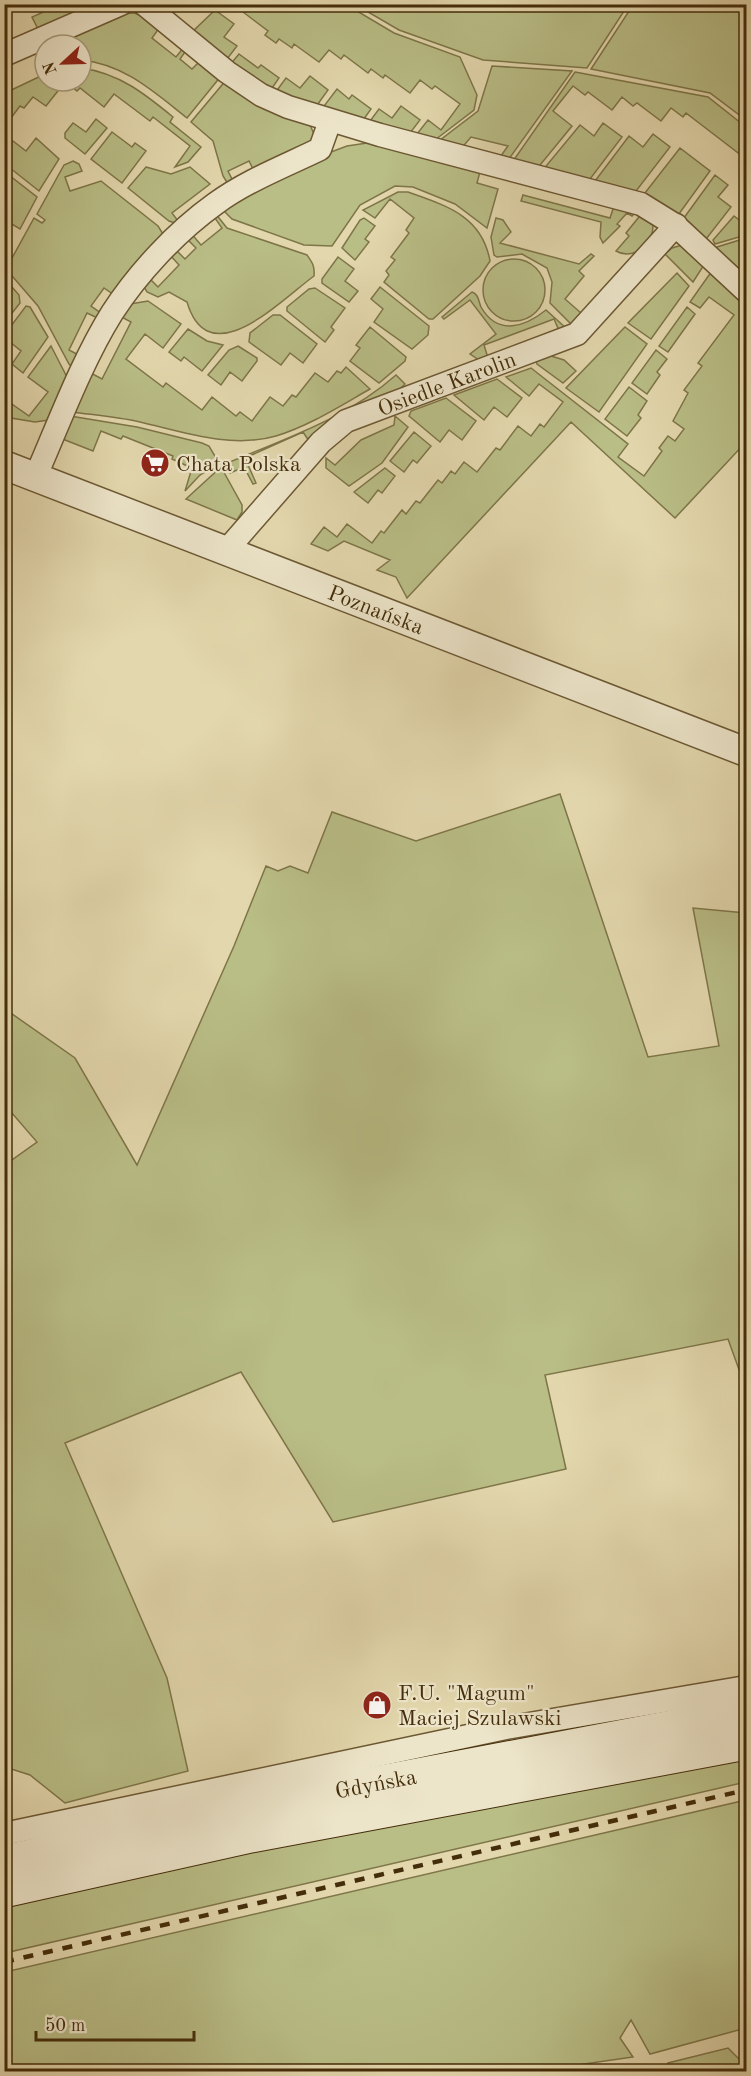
<svg xmlns="http://www.w3.org/2000/svg" width="751" height="2076" font-family="'Old Standard TT',serif">
<style>
.green{fill:#b9bd86;stroke:#7e7548;stroke-width:1.5}
.lines{fill:none;stroke-linecap:round;stroke-linejoin:round}
.minor-casing{stroke:#6c5833;stroke-width:25}
.tertiary-casing{stroke:#6c5833;stroke-width:31}
.secondary-casing{stroke:#442d0a;stroke-width:35}
.minor{stroke:#ede5ca;stroke-width:22}
.tertiary{stroke:#ede5ca;stroke-width:28}
.secondary{stroke:#ede5ca;stroke-width:33}
.rail{stroke:#442d0a;stroke-width:4.5;stroke-dasharray:10 10;stroke-linecap:butt}
.labels{text-anchor:middle;stroke-width:4.5;stroke-linejoin:round;paint-order:stroke}
.street-label{font-size:22px;fill:#442d0a;stroke:#ede5ca}
.poi-label{font-size:22px;fill:#442d0a;stroke:#ede5ca;text-anchor:start}
</style>
<rect width="100%" height="100%" fill="#e3d7ad"/>
<filter id="stains"><feTurbulence type="fractalNoise" baseFrequency=".00333" numOctaves="4"/><feColorMatrix values="0 0 0 0 .2 0 0 0 0 .09 0 0 0 0 .02 0 0 0 .5 -.17"/></filter>
<radialGradient id="worn" r=".72"><stop offset=".6" stop-color="#630" stop-opacity="0"/><stop offset="1" stop-color="#630" stop-opacity=".3"/></radialGradient>
<path class="green" d="M59,5H97L39,31L32,17Z
M249,5H347L394,33L460,57L477,95L474,110L431,143L413,139L428,120L441,130L460,104L435,86L432,89L420,80L410,93L385,75L383,78L371,69L368,73L344,55L341,59L329,50L319,62L294,44L292,48L279,39L276,43L265,35L268,31L243,12Z
M356,5H628L587,68L483,60L399,30Z
M633,5H746V120L710,93L591,69Z
M215,10L234,24L224,37L237,46L224,63L189,35Z
M134,13L145,17L160,27L152,38L176,57L184,47L187,49L180,59L192,69L201,60L221,76L187,118C154,92 124,64 81,60V45L55,43L122,14Z
M239,54L258,68L261,65L279,78L270,91L228,67Z
M492,66L572,71L506,163L498,160L508,146L471,137L460,150L435,144L478,111Z
M81,68C119,73 145,94 173,117L170,122L201,147L188,162L175,167L190,146L153,117L150,121L114,94L104,107L80,88L77,91L65,82L46,106L33,97L24,108L20,106L5,126V93L45,74V81H81Z
M575,72L708,97L746,127V159L686,113L683,117L671,108L661,121L637,103L633,106L622,97L612,110L588,92L585,95L573,86L553,111L572,126L536,170L511,164Z
M310,76L328,90L315,108L275,93L286,78L300,88Z
M227,79L310,125L314,134L312,143L256,175L249,161L228,171L235,185L228,184L223,176L213,141L191,122Z
M337,89L349,99L352,95L371,109L361,123L321,110Z
M401,106L420,120L407,137L367,125L379,109L392,118Z
M96,119L107,128L85,154L65,138V133L73,123L86,132Z
M603,123L622,137L587,183L542,171L580,125L594,136Z
M112,132L132,147L135,143L146,151L122,183L91,159Z
M653,134L670,147L633,195L592,185L629,136L643,147Z
M36,138L59,159L39,191L5,164V153L13,141L26,151Z
M367,143L387,144L481,168L477,183L498,189L487,228L455,204L413,187L395,186L360,205L332,246L304,245L232,219L224,211L238,196L323,155L347,146Z
M680,148L710,171L676,218L641,198Z
M73,161L79,164L82,171L65,177L70,191L101,181L158,226L163,234L117,297L104,288L91,306L105,316L102,320L87,313L69,350L84,358L74,369L69,364L38,306L6,269L34,218L42,223L45,220L37,214L64,165Z
M146,167L171,174L190,167L210,184L172,213L181,225L169,221L128,188Z
M5,172L37,197L20,229L5,220Z
M715,175L728,185L718,197L731,207L703,243L681,222Z
M398,192H408C447,206 482,216 490,261L480,276L433,319H429L384,282L389,275L386,271L395,260L391,257L409,233L406,230L414,218L390,199L375,218L363,210Z
M523,195L610,218L615,203L638,210L632,216L627,213L617,224L620,226L603,243L600,237L601,222L521,201Z
M643,212L653,225C654,244 633,261 616,251L629,236L626,233Z
M215,213L227,228L307,255C312,262 315,266 314,276C281,300 209,376 187,302L169,292L158,297L147,292L144,287L149,278L158,287L179,265L169,254L174,248L185,259L196,248L185,237L190,232L201,245L222,228L212,214Z
M734,216L746,225V235L715,244L713,240Z
M364,218L375,226L365,239L369,242L355,260L342,248L360,220Z
M496,218L503,220L511,232L500,243L579,264L591,254L594,256L579,271L584,276L565,299L581,313L572,325L550,303L552,282L547,268L522,254L497,257L494,255L491,237Z
M746,238V284L713,253L717,247Z
M682,245L704,265L693,282L665,254L672,248Z
M338,257L354,269L345,281L358,291L349,302L322,283V279Z
M483 290a31 31 0 1 1 62 0a31 31 0 1 1-62 0Z
M714,272L746,297V442L675,518L571,422L407,598L396,577L377,570L390,560L344,541L328,551L311,544L324,527L337,537L347,524L372,543L381,531L384,533L402,510L406,514L416,501L420,503L438,480L442,483L451,471L455,474L464,462L477,472L496,448L500,450L518,426L531,436L540,424L544,427L563,402L539,384L529,396L506,377L531,368L628,444L618,457L644,476L662,451L659,448L668,436L675,441L684,429L673,421L688,393L684,390L702,366L698,363L734,315L709,297L700,308L690,302L709,275Z
M677,273L689,286L651,339L628,323Z
M5,279L19,295L20,303L5,322Z
M380,287L429,326L428,335L412,349L374,322L383,309L371,299Z
M315,288L345,308L331,327L334,330L325,342L287,311V307L309,289Z
M472,292C479,295 478,300 481,307C498,337 526,326 546,310L567,329L560,333L554,319L484,345L488,358L479,360L470,354L496,334L470,300L444,319L442,317Z
M148,301L181,324L163,348L145,334L126,359L163,387L166,383L202,410L212,397L236,416L240,412L252,421L270,397L283,406L292,395L296,397L315,373L328,382L337,371L341,373L346,367L370,389C340,406 309,426 276,436C231,449 183,432 140,422C118,417 94,415 72,412L89,372L102,379L131,322L118,315L130,304Z
M26,306L30,307L48,337L23,373L12,364L21,351L5,338V334Z
M687,307L695,314L668,352L659,346Z
M273,315H280L317,344L303,363L290,353L281,365L249,342L250,333Z
M370,327L406,357L405,361L379,383L350,361L360,348L356,345Z
M625,327L647,344L599,412L566,388Z
M188,329L207,341L223,345L202,371L184,357L181,361L169,352Z
M51,346L70,383L56,419L35,422L5,417L4,408L9,402L29,416L48,392L28,377Z
M238,346L257,358V361L242,381L230,372L221,385L208,375L229,350Z
M656,350L667,359L657,372L660,375L647,394L632,383Z
M551,356L564,360L576,371L563,383L537,364L535,358Z
M396,375L405,384L398,391L309,441L303,432L245,458L256,483L253,484L244,467L230,473L225,464C284,439 348,418 396,375Z
M497,379L522,398L507,417L494,407L484,420L454,395Z
M629,387L647,401L638,415L641,418L627,436L605,419Z
M446,398L476,421L462,440L449,430L440,442L409,416L411,411Z
M70,416L137,427L202,443L209,446L219,463L200,475L185,491L192,468L172,459L173,456L123,436L121,439L101,431L93,451L60,438Z
M395,416L408,427L382,463L349,486L326,468V458L335,465L361,440L394,425Z
M414,432L431,446L417,463L413,460L404,472L390,461Z
M221,467L242,505V512L237,520L186,499Z
M385,468L395,476L382,493L378,490L368,503L354,492Z
M560,794L648,1057L719,1046L693,908L746,913V1389L728,1339L545,1375L566,1469L333,1522L241,1372L65,1443L167,1678L188,1771L65,1803L30,1775L5,1767V1165L37,1142L5,1105V1009L75,1058L137,1165L234,946L266,866L278,871L290,866L308,873L332,812L416,841Z
M746,1755V1782L5,1953L4,1903L157,1868Z
M746,1800V2028L650,2054L631,2020L620,2038L633,2057L529,2072L5,2071V1972Z
M728,2048L743,2063L746,2062V2071H664L668,2063Z"/>
<g class="lines">
<g class="minor-casing">
<g id="minor">
<path d="M144,4L227,72L261,95L288,107L380,135L641,204L675,225L746,291"/>
<path d="M4,55L121,4"/>
<path d="M35,478C59,423 81,363 112,313C138,273 176,232 215,204C246,181 285,166 320,149L330,121"/>
<path id="s1" d="M225,552L321,442L346,421L577,334L676,225"/>
<path d="M4,1834L506,1728L746,1687"/>
</g>
</g>
<g class="tertiary-casing">
<g id="tertiary">
<path id="s2" d="M4,465L746,752"/>
</g>
</g>
<g class="secondary-casing">
<g id="secondary">
<path id="s3" d="M4,1862L233,1810L746,1713"/>
<path d="M4,1891L251,1836L746,1743"/>
</g>
</g>
<use href="#minor" class="minor"/>
<use href="#tertiary" class="tertiary"/>
<use href="#secondary" class="secondary"/>
<path class="rail" d="M4,1962L746,1790"/>
</g>
<defs>
<g id="supermarket-disc" transform="scale(1.5)"><circle r="9.5" fill="#8f2418" stroke="#ede5ca"/><path d="M-6-5.5h2.5l.6 2H6L4.5 2H-2.5L-4.4-4H-6ZM-1.5 3.2a1.3 1.3 0 1 0 .1 0ZM3 3.2a1.3 1.3 0 1 0 .1 0Z" fill="#fff"/></g>
<g id="shop-disc" transform="scale(1.5)"><circle r="9.5" fill="#8f2418" stroke="#ede5ca"/><path d="M-5-2.5h2.3a2.7 3.5 0 0 1 5.4 0H5L5.5 6h-11ZM-1.5-2.5h3a1.5 2.3 0 0 0-3 0Z" fill="#fff"/></g>
</defs>
<g fill-rule="evenodd">
<use href="#supermarket-disc" x="155" y="463"/>
<use href="#shop-disc" x="377" y="1705"/>
</g>
<g class="labels">
<g class="street-label">
<text dy="8" stroke="none"><textPath href="#s1" startOffset="286">Osiedle Karolin</textPath></text>
<text dy="8" stroke="none"><textPath href="#s2" startOffset="399">Poznańska</textPath></text>
<text dy="8" stroke="none"><textPath href="#s3" startOffset="380">Gdyńska</textPath></text>
</g>
<g class="poi-label">
<text x="176" y="471">Chata Polska</text>
<text x="398" y="1700">F.U. "Magum"<tspan x="398" dy="25">Maciej Szulawski</tspan></text>
</g>
</g>
<rect width="751" height="2076" fill="none" stroke="#e3d7ad" stroke-width="24"/>
<rect x="6" y="6" width="739" height="2064" fill="none" stroke="#442d0a" stroke-width="3"/>
<rect x="12" y="12" width="727" height="2052" fill="none" stroke="#442d0a" stroke-width="1.5"/>
<g transform="translate(63 63) rotate(248)"><circle r="28" fill="#ede5ca" stroke="#a99b7d" stroke-width="1.5"/>
<path d="M0-4.5L10 22L0 15L-10 22Z" fill="#8f2418"/>
<text y="-9" font-size="16" font-weight="bold" text-anchor="middle" fill="#442d0a">N</text>
</g>
<path d="M36 2031v9h158v-9" fill="none" stroke="#442d0a" stroke-width="3"/>
<text x="45" y="2031" font-size="18" fill="#442d0a" stroke="#ede5ca" stroke-width="4.5" paint-order="stroke">50 m</text>
<rect width="100%" height="100%" filter="url(#stains)"/>
<rect width="100%" height="100%" fill="url(#worn)"/>
</svg>
